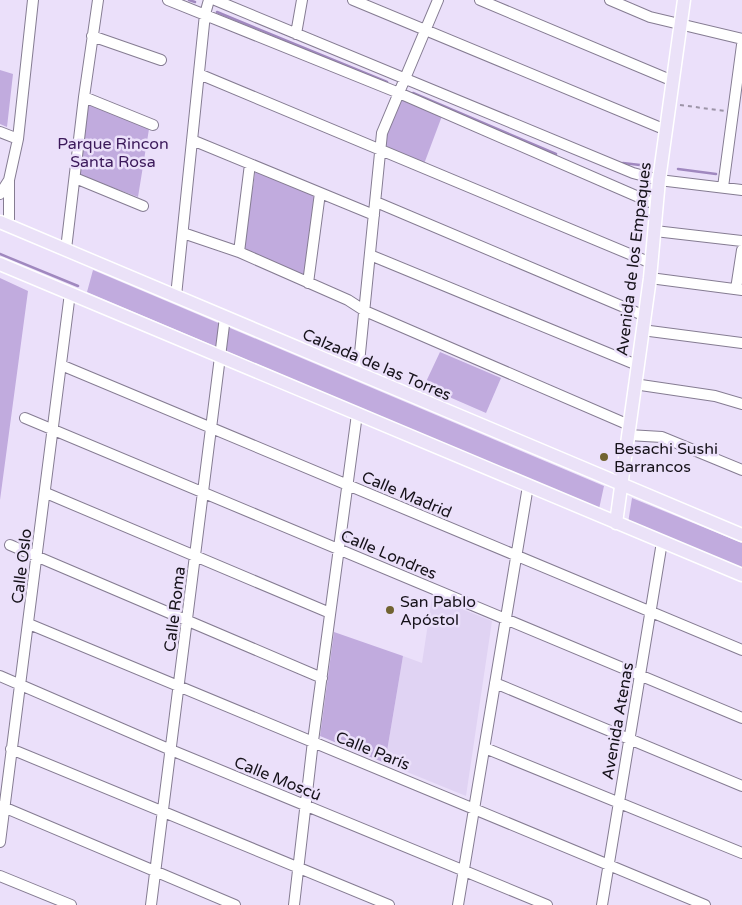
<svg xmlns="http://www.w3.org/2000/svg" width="742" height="905" font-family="'Varela Round',sans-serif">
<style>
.built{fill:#e0d3f3}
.green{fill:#c1abde}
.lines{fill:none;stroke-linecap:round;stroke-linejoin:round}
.stream{stroke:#a088bf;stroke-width:2.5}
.minor-casing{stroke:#857c92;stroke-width:12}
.major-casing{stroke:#fff;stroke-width:15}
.path{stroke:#9c94a7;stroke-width:2;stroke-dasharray:4 4;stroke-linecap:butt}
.minor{stroke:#fff;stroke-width:10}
.major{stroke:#ebe2f8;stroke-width:12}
.poi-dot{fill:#716331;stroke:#ebe0fa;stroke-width:2}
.labels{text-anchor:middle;stroke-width:5;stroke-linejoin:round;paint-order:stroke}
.park-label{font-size:16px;fill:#3b195a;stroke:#ebe0fa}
.street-label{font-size:16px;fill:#16121a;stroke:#ebe0fa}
.poi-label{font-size:16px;fill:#16121a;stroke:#ebe0fa;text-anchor:start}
</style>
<rect width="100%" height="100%" fill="#ebe0fa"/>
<path class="built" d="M432,597L492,621L466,796L385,763L403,656L422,663Z"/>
<path class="green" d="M0,70L13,74L7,127L0,124Z
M400,98L442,116L424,164L383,147L386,129Z
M87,103L149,129L138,197L79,175Z
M256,167L317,193L304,277L243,250Z
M93,270L604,486L599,509L87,292Z
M0,278L28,291L0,500Z
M440,352L501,378L486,413L424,386Z
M632,498L742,543V571L628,523Z
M334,632L403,656L385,763L320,736Z"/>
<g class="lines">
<path class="stream" d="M189,0L195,2
M217,12L387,82
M413,93L556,154
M623,163L640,165
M678,169L716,174
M0,254L78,286"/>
<g class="minor-casing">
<path id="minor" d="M168,0L399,93L657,205
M215,0L633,173L659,180L742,190
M353,0L666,130
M480,0L673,81
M610,0L650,17L742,39
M296,34L302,0
M92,36L161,60
M199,74L651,263
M84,97L153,125
M0,132L18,139
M192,140L374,215
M75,178L143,206
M723,187L742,45
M0,194L9,180
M376,202L645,316
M9,225V180L18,139L33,0
M655,231L742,241
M183,233L239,252L348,300L365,311L629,425
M66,249L84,97L98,0
M239,252L250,164
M370,255L637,365
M650,278L742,290
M308,283L320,193
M736,289L742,250
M176,296L205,14L209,0
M642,330L742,343
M61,365L742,650
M358,373L382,133L438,0
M634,384L715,396L742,404
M25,418L742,718
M628,435L662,437L742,470
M46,493L330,613
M10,545L322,678
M29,624L705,905
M0,676L171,750L547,905
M495,683L742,786
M485,748L742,853
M11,749L389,905
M1,806L235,905
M0,842L70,293
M0,876L71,905
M151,905L225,317
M294,905L313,741L357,414
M458,905L528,486
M602,905L662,542"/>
</g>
<g class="major-casing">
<path id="major" d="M0,222L742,535
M0,264L742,575
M616,523L650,278L659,180L684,0"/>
</g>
<path class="path" d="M680,105L725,111"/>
<use href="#minor" class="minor"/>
<use href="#major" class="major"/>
</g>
<g class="poi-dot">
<circle cx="604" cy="457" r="5"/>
<circle cx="390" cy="610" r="5"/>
</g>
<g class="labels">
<g class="park-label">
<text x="113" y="149">Parque Rincon<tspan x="113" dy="18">Santa Rosa</tspan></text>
</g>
<g class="street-label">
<text transform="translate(633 259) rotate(-83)" y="6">Avenida de los Empaques</text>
<text transform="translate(377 364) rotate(23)" y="6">Calzada de las Torres</text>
<text transform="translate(407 494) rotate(23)" y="6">Calle Madrid</text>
<text transform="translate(389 554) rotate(23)" y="6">Calle Londres</text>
<text transform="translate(21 566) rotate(-83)" y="6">Calle Oslo</text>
<text transform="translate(174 609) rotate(-83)" y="6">Calle Roma</text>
<text transform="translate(617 721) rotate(-80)" y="6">Avenida Atenas</text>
<text transform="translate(373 750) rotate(22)" y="6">Calle París</text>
<text transform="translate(278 778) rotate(22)" y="6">Calle Moscú</text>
</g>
<g class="poi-label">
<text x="614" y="454">Besachi Sushi<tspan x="614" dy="18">Barrancos</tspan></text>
<text x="400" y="607">San Pablo<tspan x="400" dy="18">Apóstol</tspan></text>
</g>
</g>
</svg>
